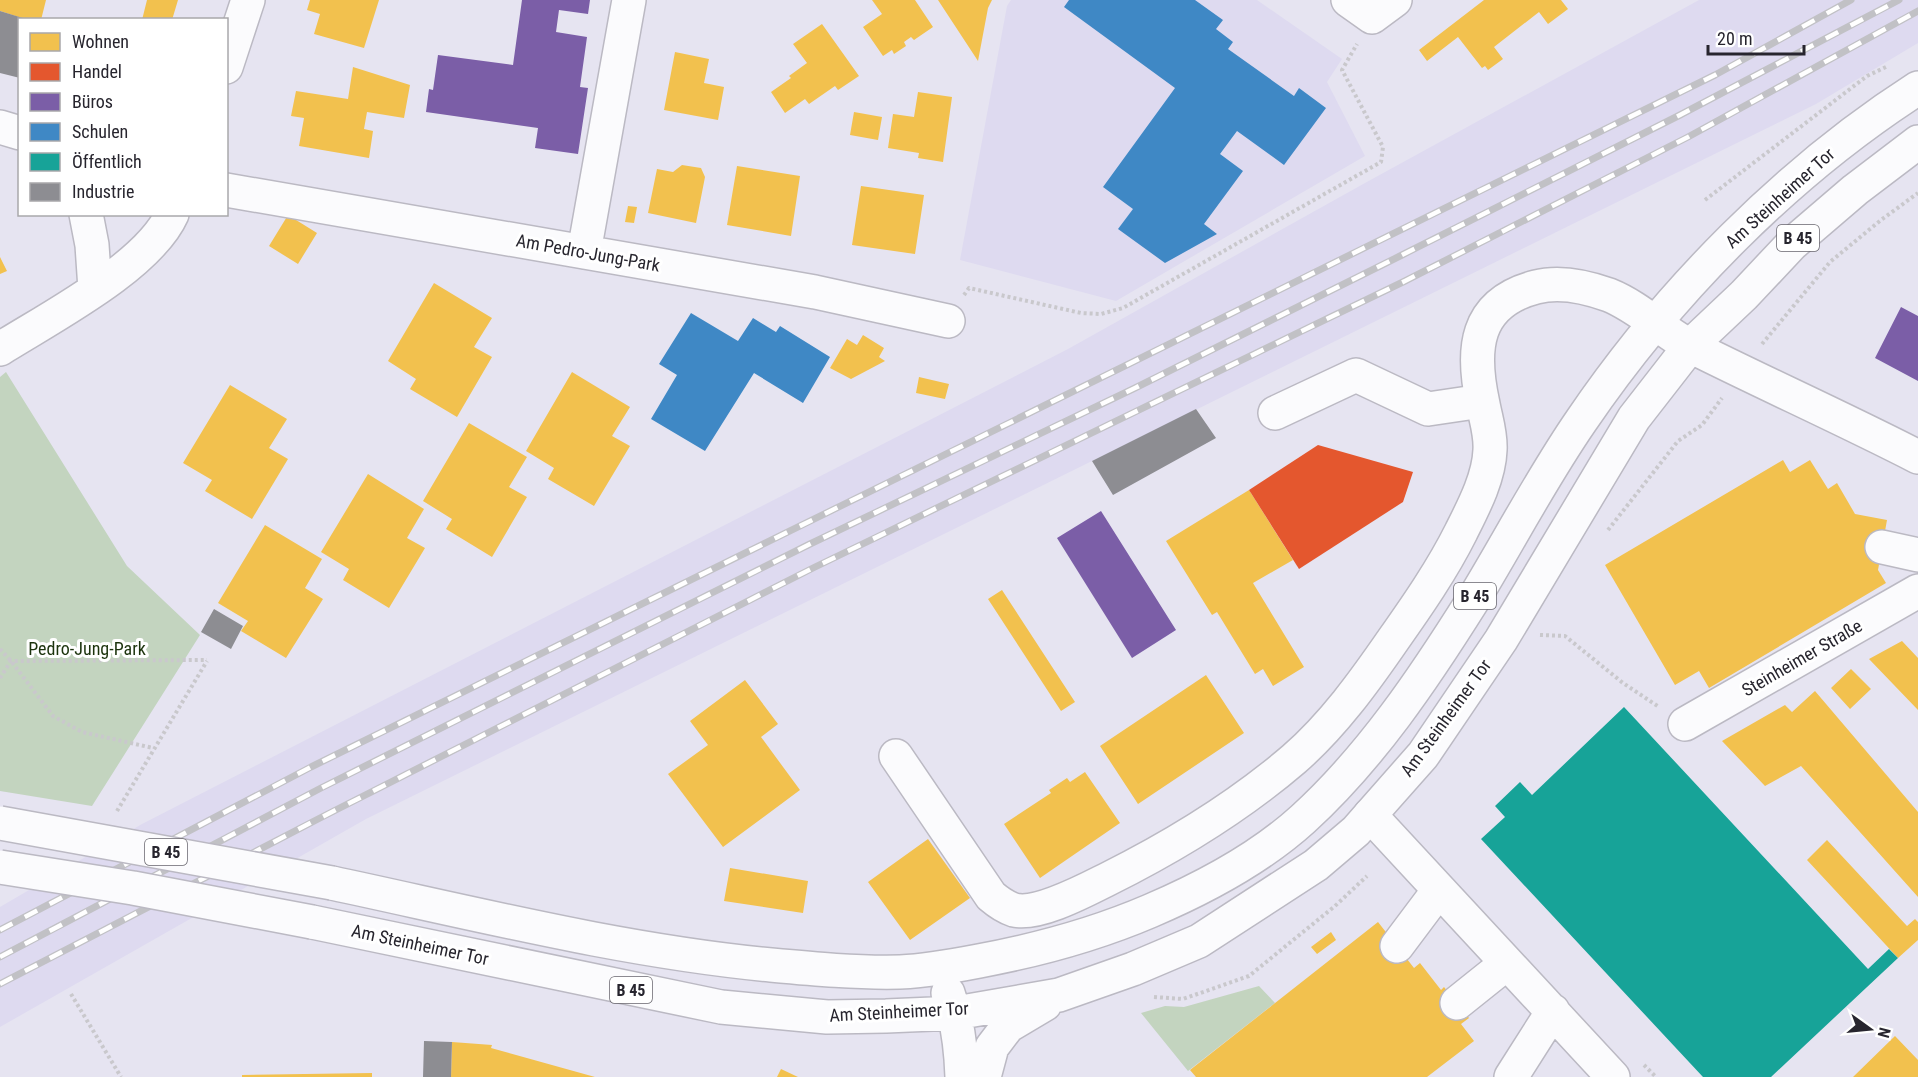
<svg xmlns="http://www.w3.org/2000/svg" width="1918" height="1077" font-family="'Roboto Condensed',sans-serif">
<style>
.built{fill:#dedaf0}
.green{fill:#c3d4bf}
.homes{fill:#f2c14e}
.shops{fill:#e4572e}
.offices{fill:#7b5ea7}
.schools{fill:#3f88c5}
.public{fill:#17a398}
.industry{fill:#8d8d92}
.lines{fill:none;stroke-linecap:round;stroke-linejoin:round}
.minor-casing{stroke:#bbb9c3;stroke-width:36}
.major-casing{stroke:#bbb9c3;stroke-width:36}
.path{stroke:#c9c8cc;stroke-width:4;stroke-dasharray:3 3;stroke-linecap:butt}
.minor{stroke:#fbfbfd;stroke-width:33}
.major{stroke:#fbfbfd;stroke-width:33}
.rail-casing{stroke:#c1c1c5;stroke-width:7}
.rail{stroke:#fff;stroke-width:4.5;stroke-dasharray:14;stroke-linecap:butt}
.major-bridge-casing{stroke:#bbb9c3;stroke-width:36;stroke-linecap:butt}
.major-bridge{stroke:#fbfbfd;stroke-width:33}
.labels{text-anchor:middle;stroke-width:6;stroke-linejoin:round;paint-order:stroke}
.shield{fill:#fff;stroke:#68666d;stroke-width:1.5}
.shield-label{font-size:16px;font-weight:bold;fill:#27252e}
.street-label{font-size:18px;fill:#27252e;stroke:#fff}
.park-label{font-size:18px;fill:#1c330d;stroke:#fff}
</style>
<rect width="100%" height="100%" fill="#e6e4f1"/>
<path class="built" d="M1011,0H1257L1342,59L1327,82L1365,156L1116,301L960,260L1007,6Z
M1699,0H1918V43L1816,104L366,819L0,1027V907L142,824L1068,349L1365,183Z"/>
<path class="green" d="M6,372L127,566L200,635L92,806L0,791V377Z
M1259,986L1275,1003L1188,1071L1141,1013L1165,1006L1184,1007Z"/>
<path class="homes" d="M0,0H46L41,20H28L0,11Z
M147,0H178L172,20H142Z
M310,0H379L364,48L314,34L320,14L307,10Z
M872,0H915L933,27L914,40L911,37L904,42L906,46L894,54L892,50L883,56L863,27L882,14Z
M938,0H992L988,8L978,61Z
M1484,0H1561L1568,9L1548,24L1539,12L1494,47L1503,59L1488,70L1485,66L1482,68L1458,37L1427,61L1419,50Z
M822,24L859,76L838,90L835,86L809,104L805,99L785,113L771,92L791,78L789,76L807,63L793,44Z
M675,52L709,59L704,83L724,87L718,120L664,110Z
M353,67L410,85L404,118L367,112L364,129L373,131L369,158L299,146L304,118L291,116L296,91L348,99Z
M918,92L952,97L943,162L918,158L919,153L888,148L893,114L914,117Z
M854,112L882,117L878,140L850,135Z
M682,165L701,168L705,177L696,223L648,213L657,169L673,172Z
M737,166L800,176L791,236L727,225Z
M861,186L924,195L915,254L852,245Z
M628,206L637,207L634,223L625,222Z
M288,215L317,233L298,264L269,246Z
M0,257L7,271L0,274Z
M434,283L492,318L474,347L492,357L457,417L410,389L416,379L388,361Z
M863,335L884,348L879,357L885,361L851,379L830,368L847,339L857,345Z
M572,372L630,407L612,436L630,446L594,506L548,479L554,468L526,451Z
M919,377L949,384L945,399L916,393Z
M230,385L287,419L269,448L288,459L252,519L205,491L212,480L183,463Z
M469,423L527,457L509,487L527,497L492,557L446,529L452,519L423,501Z
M1783,460L1790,472L1810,460L1828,489L1837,483L1855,514L1887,520L1878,570L1886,583L1709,688L1699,671L1675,685L1605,565Z
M368,474L424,509L407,538L425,548L389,608L343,580L349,569L321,552Z
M1249,490L1293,560L1253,583L1304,667L1273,686L1263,669L1255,674L1217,612L1212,615L1166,541Z
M265,525L322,559L305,588L323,599L286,658L241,631L248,621L218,603Z
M1002,590L1075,702L1061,711L988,599Z
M1902,641L1918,658V710L1869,659Z
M1851,669L1871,689L1850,709L1831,688Z
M1206,675L1244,733L1138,804L1100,746Z
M745,680L778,724L761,737L800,790L723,847L668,774L708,745L690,721Z
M1815,691L1918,812V897L1801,766L1765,786L1722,741L1785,705L1792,712Z
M1085,772L1120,823L1040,878L1004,824L1051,793L1049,790L1067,778L1070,782Z
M928,839L970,898L910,940L868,882Z
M1827,840L1907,926L1915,919L1918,922V940L1898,958L1807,860Z
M730,868L808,881L803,913L724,901Z
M1378,922L1414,968L1420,963L1441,990L1444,987L1469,1018L1461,1024L1474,1041L1427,1077H1196L1190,1070Z
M1331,932L1336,940L1317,954L1311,947Z
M1895,1036L1918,1060V1077H1853Z
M452,1042L492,1045L491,1048L595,1077H451Z
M781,1069L798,1077H777Z
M372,1073V1077H242V1075Z"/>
<path class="shops" d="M1318,445L1413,472L1403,502L1299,569L1249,490Z"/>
<path class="offices" d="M522,0H590L588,14L559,10L556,32L587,37L580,87L588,88L578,154L535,148L538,128L426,112L429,89L433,90L438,55L513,65Z
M1901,307L1918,316V381L1875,358Z
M1101,511L1176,630L1132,658L1057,538Z"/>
<path class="schools" d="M1069,0H1195L1223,20L1216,29L1233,42L1228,49L1294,96L1299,88L1326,108L1284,165L1237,131L1220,154L1243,171L1204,224L1217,234L1165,263L1118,229L1133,209L1103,187L1175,88L1064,7Z
M691,313L738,341L753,318L776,332L780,326L830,357L803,403L754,373L705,451L651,419L677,375L659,364Z"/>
<path class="public" d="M1624,707L1868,969L1889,949L1898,958L1771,1077H1703L1481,839L1505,817L1495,806L1520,782L1532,795Z"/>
<path class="industry" d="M0,11L26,19L20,20V78L0,73Z
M1196,409L1216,438L1113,495L1092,461Z
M214,609L243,626L231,649L201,632Z
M424,1041L452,1042L451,1077H423Z"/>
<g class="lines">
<g class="minor-casing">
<path id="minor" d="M1348,0L1372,17L1395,0
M226,67L248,0
M0,127L20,133
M226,190L815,292L948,321
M86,214L92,245L95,289
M584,252L629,0
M0,349C49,318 148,267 172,214
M1275,413L1356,375L1428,409L1482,401
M1882,547L1918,555
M1685,724L1918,591
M896,756L991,896C998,902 1005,907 1014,910C1038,916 1086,890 1108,879C1174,846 1238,807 1294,759C1333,725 1364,682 1393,640C1417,606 1442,570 1461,532C1473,508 1489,478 1490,450C1491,434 1486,420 1483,404C1471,350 1474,303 1536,287C1559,281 1587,287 1609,295C1641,308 1665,334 1694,348C1768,385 1844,419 1918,457
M1370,815L1613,1077
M1397,946L1439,890
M1457,1003L1507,963
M1511,1077L1553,1011"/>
</g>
<g class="major-casing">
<path id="major" d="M332,883C477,914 623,951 771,965C814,969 857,973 900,972C927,971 953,966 979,961C1038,950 1094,935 1150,911C1204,888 1259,859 1303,819C1371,757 1424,678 1473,600C1509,541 1541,479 1581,421C1668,293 1787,172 1918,88
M312,922L721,1007L827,1017L886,1016L956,1013L1059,995L1133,969L1199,941L1316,865L1356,831L1370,815L1423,755L1501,640L1634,418L1690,346L1744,295L1792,244L1855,190L1918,142
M948,993C958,1021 961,1047 962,1077
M984,1077L992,1047L1008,1026L1045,1004"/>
</g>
<path class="path" d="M1705,200L1867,76L1888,66
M964,295L969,288L1081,313L1101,314L1123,308L1381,162L1383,147L1342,70L1357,44
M1762,344L1830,262L1881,220L1918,193
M1608,530L1678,441L1702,425L1722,398
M1540,635L1565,636L1623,683L1659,707
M0,649L11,661L53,716L82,732L153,748
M0,678L11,661L207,660
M117,811L207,661
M71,994L121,1077
M1154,997L1183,999L1249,976L1335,906L1367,876
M1644,1065L1656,1077"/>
<use href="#minor" class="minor"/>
<use href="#major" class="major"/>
<g class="rail-casing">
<path id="rail" d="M0,930L311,767L1715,75L1851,0
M0,957L321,788L810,544L1135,388L1402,255L1680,115L1899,0
M0,984L320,818L813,568L1405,281L1688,137L1918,11"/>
</g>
<use href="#rail" class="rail"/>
<g class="major-bridge-casing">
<path id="major-bridge" d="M0,823L332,883
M0,867L133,888L312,922"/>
</g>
<use href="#major-bridge" class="major-bridge"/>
</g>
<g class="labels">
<g class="shield">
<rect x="1777" y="225" width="42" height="26" rx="4.5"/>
<rect x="1454" y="583" width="42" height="26" rx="4.5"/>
<rect x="145" y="839" width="42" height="26" rx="4.5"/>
<rect x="610" y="977" width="42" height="26" rx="4.5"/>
</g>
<g class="shield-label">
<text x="1798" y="244">B 45</text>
<text x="1475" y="602">B 45</text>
<text x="166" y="858">B 45</text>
<text x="631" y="996">B 45</text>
</g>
<g class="street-label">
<text transform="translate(1780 198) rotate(-42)" y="6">Am Steinheimer Tor</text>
<text transform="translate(588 253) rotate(10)" y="6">Am Pedro-Jung-Park</text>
<text transform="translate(1802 658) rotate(-30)" y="6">Steinheimer Straße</text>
<text transform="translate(1446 718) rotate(-54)" y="6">Am Steinheimer Tor</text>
<text transform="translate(420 945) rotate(12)" y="6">Am Steinheimer Tor</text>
<text transform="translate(899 1012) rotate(-3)" y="6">Am Steinheimer Tor</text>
</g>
<g class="park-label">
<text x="87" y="655">Pedro-Jung-Park</text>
</g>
</g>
<rect x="18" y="18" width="210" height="198" fill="#ffffff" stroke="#a9a8ab" stroke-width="1.5"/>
<rect x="30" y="33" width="30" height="18" fill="#f2c14e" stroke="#a9a8ab" stroke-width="1.5"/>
<text x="72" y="48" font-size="18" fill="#27252e">Wohnen</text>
<rect x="30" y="63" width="30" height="18" fill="#e4572e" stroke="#a9a8ab" stroke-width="1.5"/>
<text x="72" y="78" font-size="18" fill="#27252e">Handel</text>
<rect x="30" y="93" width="30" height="18" fill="#7b5ea7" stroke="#a9a8ab" stroke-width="1.5"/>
<text x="72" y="108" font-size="18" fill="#27252e">Büros</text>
<rect x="30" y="123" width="30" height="18" fill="#3f88c5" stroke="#a9a8ab" stroke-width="1.5"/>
<text x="72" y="138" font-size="18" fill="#27252e">Schulen</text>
<rect x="30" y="153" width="30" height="18" fill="#17a398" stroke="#a9a8ab" stroke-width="1.5"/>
<text x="72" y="168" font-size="18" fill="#27252e">Öffentlich</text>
<rect x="30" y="183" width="30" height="18" fill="#8d8d92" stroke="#a9a8ab" stroke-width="1.5"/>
<text x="72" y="198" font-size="18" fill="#27252e">Industrie</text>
<g transform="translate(1870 1029) rotate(105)" stroke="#ffffff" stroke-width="4.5" paint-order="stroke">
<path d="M0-4.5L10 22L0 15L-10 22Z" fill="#27252e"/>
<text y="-9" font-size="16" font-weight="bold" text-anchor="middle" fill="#27252e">N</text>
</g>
<path d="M1708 45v9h96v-9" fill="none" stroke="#27252e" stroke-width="3"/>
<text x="1717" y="45" font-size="18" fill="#27252e" stroke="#ffffff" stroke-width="4.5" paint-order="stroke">20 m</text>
</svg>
